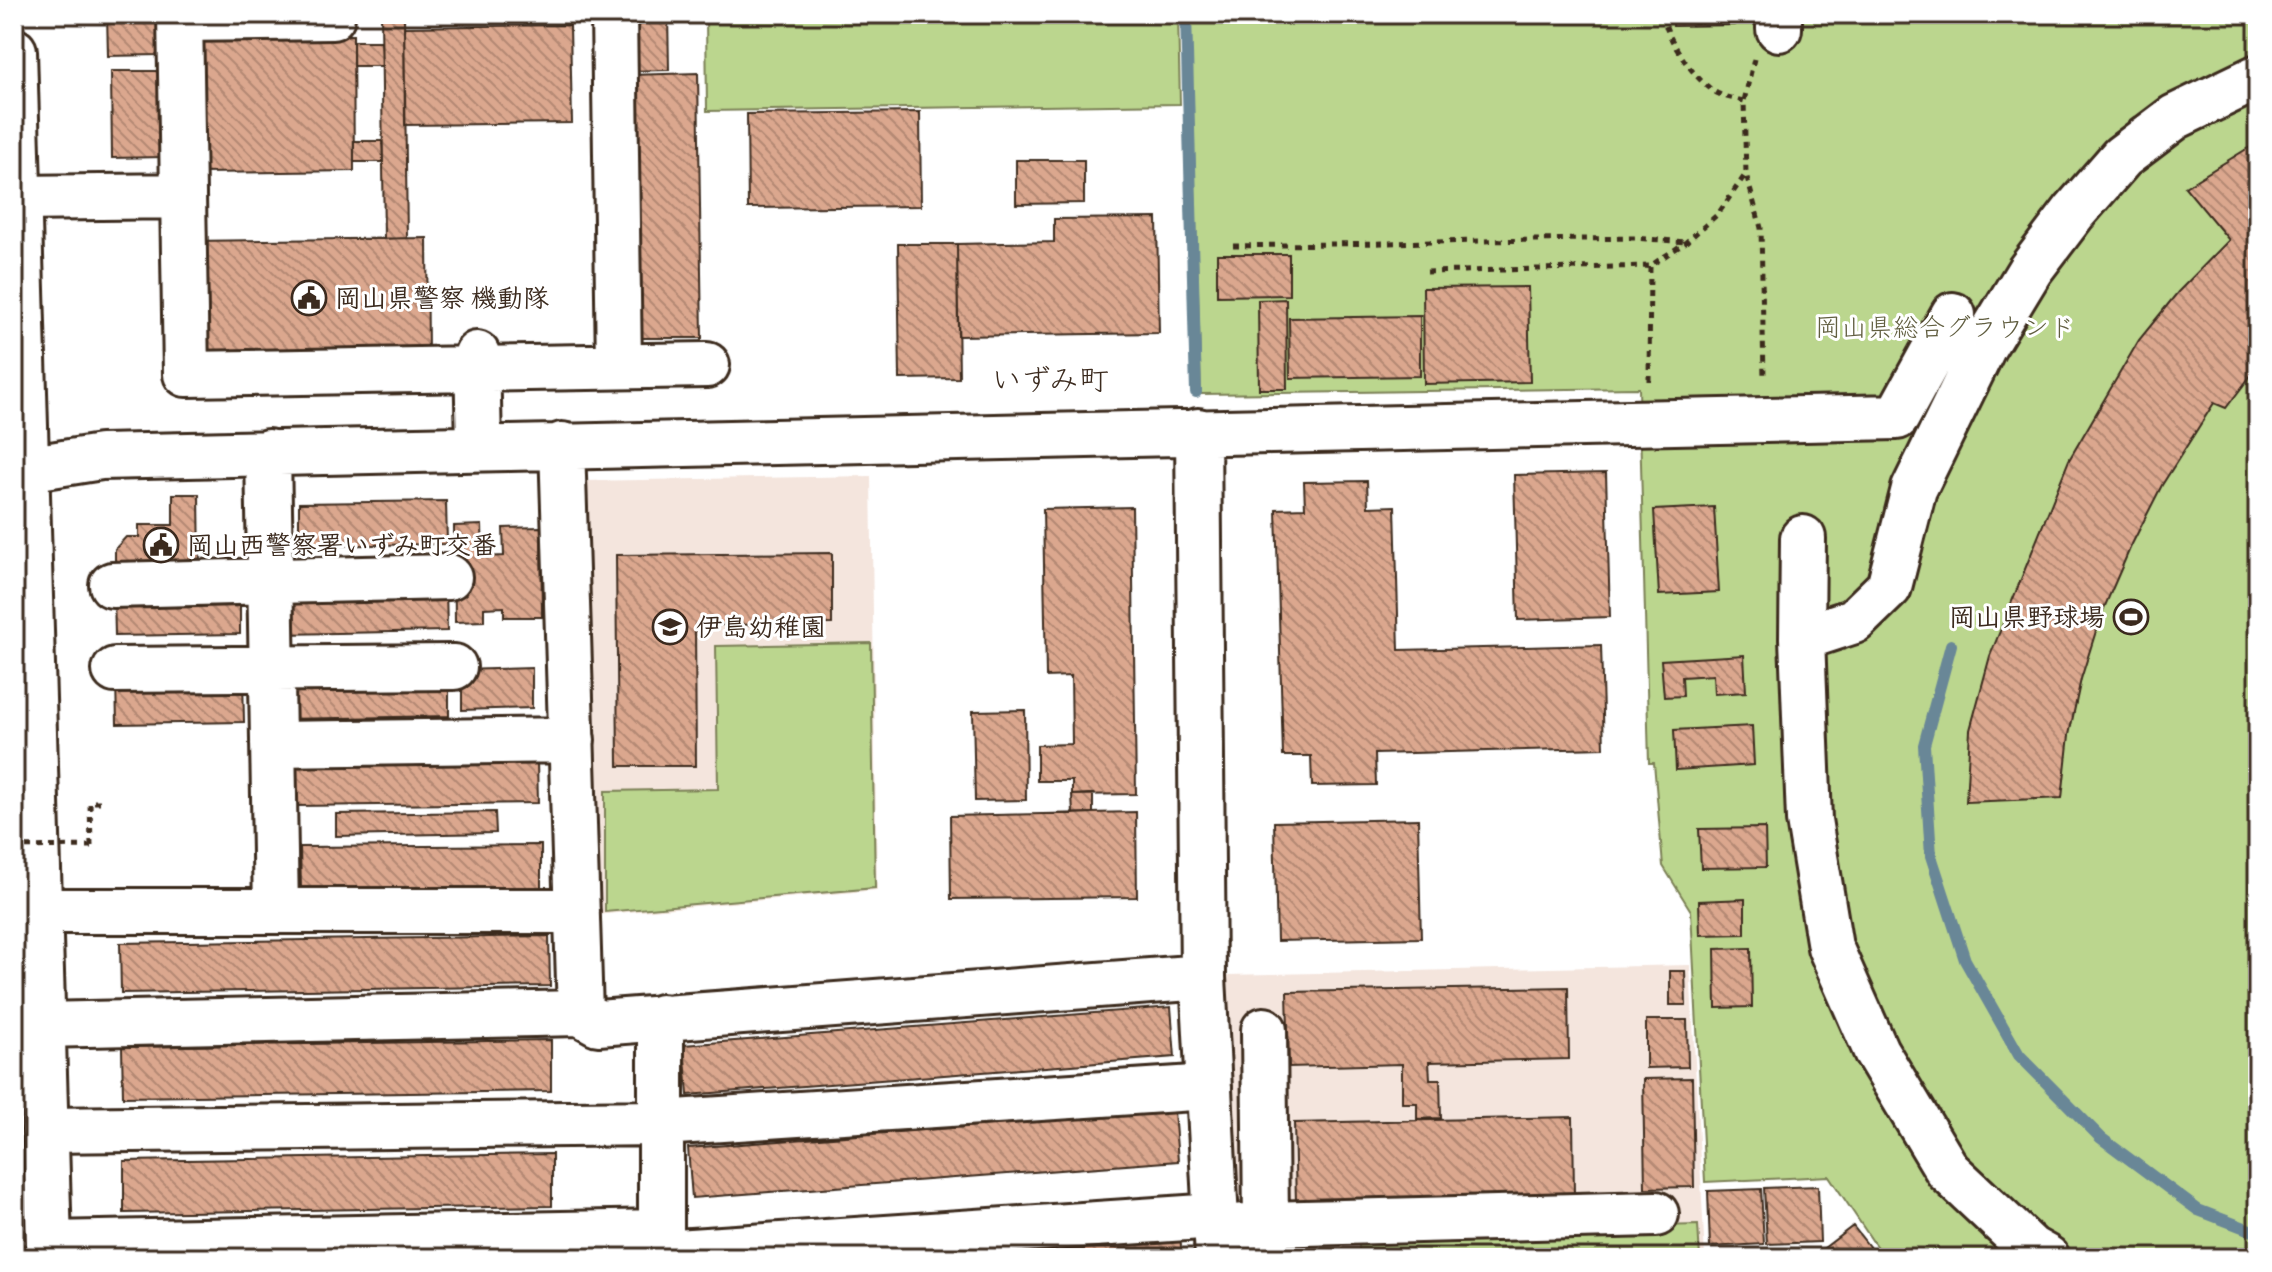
<svg xmlns="http://www.w3.org/2000/svg" width="2272" height="1272" font-family="Dekko,'Klee One',sans-serif">
<style>
.built{fill:#f4e5dd}
.green{fill:#bbd68e;stroke:#7b8056;stroke-width:2}
.lines{fill:none;stroke-linecap:round;stroke-linejoin:round}
.stream{stroke:#698797;stroke-width:12}
.building{fill:url(#building-back-hatch);stroke:#3b2a1e;stroke-width:2}
.minor-casing{stroke:#3b2a1e;stroke-width:50}
.path{stroke:#3b2a1e;stroke-width:5;stroke-dasharray:6 6;stroke-linecap:butt}
.minor{stroke:#fff;stroke-width:44}
.path-bridge{stroke:#3b2a1e;stroke-width:5;stroke-dasharray:6 6;stroke-linecap:butt}
.labels{text-anchor:middle;stroke-width:6;stroke-linejoin:round;paint-order:stroke}
.poi-label{font-size:26px;font-weight:bold;fill:#3b2a1e;stroke:#fff;text-anchor:start}
.park-label{font-size:26px;fill:#615e40;stroke:#fff}
.quarter-label{font-size:30px;fill:#3b2a1e;stroke:#fff}
</style>
<defs>
<pattern id="building-back-hatch" width="6" height="6" patternUnits="userSpaceOnUse" patternTransform="scale(2)"><rect width="6" height="6" fill="#dba78e"/><path d="M-1 5l2 2M0 0l6 6M5-1l2 2" fill="none" stroke="#b38873"/></pattern>
</defs>
<rect width="100%" height="100%" fill="#fff"/>
<filter id="ink" filterUnits="userSpaceOnUse"><feTurbulence type="fractalNoise" baseFrequency=".0125" numOctaves="2"/><feDisplacementMap in="SourceGraphic" scale="16" xChannelSelector="R" yChannelSelector="G"/><feConvolveMatrix kernelMatrix="1 2 1 2 8 2 1 2 1" color-interpolation-filters="sRGB"/></filter>
<g filter="url(#ink)">
<path class="built" d="M871,476L877,890L595,915L582,481Z
M1690,965L1705,1258H1239L1235,1212L1228,975Z"/>
<path class="green" d="M706,14H1178L1180,104L707,111Z
M1190,14H2258V1258H1884L1829,1176L1705,1182L1691,911L1663,866L1654,763H1649L1639,388L1201,394Z
M871,643L875,888L605,912V791L718,789L716,646Z
M1698,1225L1700,1258H1359V1234Z"/>
<g class="lines">
<path class="stream" d="M1186,14L1196,392
M1951,645L1924,745L1931,856L1965,960L2019,1055L2101,1138L2198,1210L2258,1233"/>
</g>
<path class="building" d="M107,14H157L158,55L108,56Z
M381,14H404L407,238L384,239Z
M626,14H668L669,70L627,71Z
M1673,14H1734V25L1673,26Z
M570,25L572,123L405,125L404,27Z
M353,35L354,171L200,173L199,37Z
M353,41H381L382,66H353Z
M111,71H162L163,157L112,158Z
M698,73L702,338H632L629,75Z
M920,112L921,206L748,208L747,114Z
M354,141H382L383,162H354Z
M2258,142V366L2226,408L2214,403L2162,485L2131,546L2101,615L2081,679L2069,735L2062,798L1966,802L1970,730L1990,656L2069,460L2139,340L2178,292L2229,240L2185,187Z
M1016,160H1084V203L1016,204Z
M1157,218L1159,333L958,336L957,244L1054,242V219Z
M427,238L428,354L192,357L191,241Z
M898,244H957L959,378L900,379Z
M1217,254H1289V295L1217,296Z
M1528,287L1530,382L1424,384L1423,288Z
M1286,299L1287,389H1259L1258,300Z
M1420,316V376L1290,378L1289,318Z
M1606,473L1610,617L1518,620L1514,475Z
M1367,481L1368,507L1395,506L1399,650L1601,645L1604,748L1375,754L1376,785L1312,786L1311,756H1283L1276,509L1305,508L1304,482Z
M173,494H199L200,567L115,568V549L126,537H139V525H173Z
M446,501L447,544L299,546V503Z
M1132,507L1136,794L1072,795V781H1037V745L1072,744L1071,676L1046,677L1043,509Z
M1714,507L1719,592L1659,595L1654,510Z
M482,525L483,557L504,556L503,528L541,527L542,617H504V607L484,608V621L455,622L454,526Z
M832,553V624L695,625L696,766H618L616,555Z
M446,588L447,631L283,634V591Z
M240,592V634L115,636L114,594Z
M1744,655L1746,692L1714,694L1713,675L1682,677L1683,696L1664,697L1661,660Z
M532,668V708L462,710V670Z
M449,676V716L284,719L283,679Z
M243,678L244,722L117,724L116,680Z
M1025,710L1026,800L975,801L973,711Z
M1752,726L1754,765L1676,770L1674,730Z
M537,761L538,803L297,806V764Z
M1093,794V813L1073,814L1072,795Z
M495,812L496,833L336,836V814Z
M1136,812L1137,897L951,899L950,816Z
M1418,819L1421,938L1277,941L1274,822Z
M1765,828L1766,867L1701,868L1699,829Z
M541,845V887L301,889L300,847Z
M1745,899V934L1700,935L1699,901Z
M549,936L550,986L121,993L120,943Z
M1751,948L1752,1007L1716,1008L1715,949Z
M1670,971H1685L1686,1005H1670Z
M1568,987L1569,1059L1429,1062L1430,1079H1440L1441,1118L1417,1119V1103H1402V1064L1289,1067L1287,992Z
M1171,1007L1175,1057L688,1095L684,1045Z
M1646,1020H1687L1688,1067L1646,1068Z
M551,1040V1091L123,1097L122,1047Z
M1692,1078L1694,1187L1645,1188L1643,1079Z
M1174,1111L1178,1161L692,1198L688,1148Z
M1573,1117L1574,1196L1296,1203L1294,1123Z
M552,1154V1206L124,1213V1161Z
M1818,1186L1820,1242L1767,1244L1764,1188Z
M1761,1189L1764,1244L1710,1247L1708,1191Z
M1853,1226L1878,1258H1811Z
M1180,1235L1182,1258H885Z"/>
<g class="lines">
<g class="minor-casing">
<path id="minor" d="M180,14L186,374L707,365
M614,14L619,366
M1779,14V29
M181,19L332,17
M14,51L49,1244L47,1258
M18,198L183,196
M477,354L479,447
M1198,431L1203,977L1218,1258
M562,445L580,1013
M268,452L276,911
M14,471L101,457L1897,417L1953,315
M1803,538L1802,638L1809,820L1830,947L1876,1051L1948,1171L2031,1249L2047,1258
M112,585L449,577
M1802,638L1854,621L1889,587L1914,489L1984,346L2030,270L2074,212L2122,157L2175,117L2258,77
M115,670L454,667
M273,744L572,740
M38,911H577
M42,1025L580,1013L598,1023L1203,977
M1264,1030L1266,1224
M45,1130L661,1123L1209,1087
M1216,1229L1266,1224L1656,1214
M49,1244L661,1232
M661,1253L1216,1216
M661,1258V1017"/>
</g>
<path class="path" d="M1663,14C1665,38 1697,84 1719,94C1727,98 1736,99 1744,101
M1754,59L1744,101L1746,174L1761,228L1764,378
M1233,246L1635,238L1686,242
M1427,272L1650,266L1686,242L1718,214L1745,175
M1649,381L1650,266
M91,846L90,802H101"/>
<use href="#minor" class="minor"/>
<path class="path-bridge" d="M14,847L91,846"/>
</g>
</g>
<defs>
<g id="civic-ring" transform="scale(1.8)"><circle r="9.5" fill="#fff" stroke="#3b2a1e" stroke-width="1.5"/><path d="M-.6-6.5H3V-4.5H.6V-3L4-1V1h2V6H-6V1h2V-1L-.6-3ZM-1.2 2.5V6h2.4V2.5Z" fill="#3b2a1e"/></g>
<g id="stadium-ring" transform="scale(1.8)"><circle r="9.5" fill="#fff" stroke="#3b2a1e" stroke-width="1.5"/><path d="M0-5a6.5 5 0 1 0 0 10a6.5 5 0 1 0 0-10ZM-3.5-1.8h7v3.6h-7Z" fill="#3b2a1e"/></g>
<g id="school-ring" transform="scale(1.8)"><circle r="9.5" fill="#fff" stroke="#3b2a1e" stroke-width="1.5"/><path d="M0-5L7-2L0 1L-7-2ZM-4 1L0 2.5L4 1V4Q0 6-4 4Z" fill="#3b2a1e"/></g>
</defs>
<g fill-rule="evenodd">
<use href="#civic-ring" x="309" y="298"/>
<use href="#civic-ring" x="161" y="545"/>
<use href="#stadium-ring" x="2131" y="617"/>
<use href="#school-ring" x="670" y="627"/>
</g>
<g class="labels">
<g class="poi-label">
<text x="335" y="307">岡山県警察 機動隊</text>
<text x="187" y="554">岡山西警察署いずみ町交番</text>
<text x="2105" y="626" text-anchor="end">岡山県野球場</text>
<text x="696" y="636">伊島幼稚園</text>
</g>
<g class="park-label">
<text x="1945" y="336">岡山県総合グラウンド</text>
</g>
<g class="quarter-label">
<text x="1050" y="390">いずみ町</text>
</g>
</g>
<rect width="2272" height="1272" fill="none" stroke="#fff" stroke-width="48"/>
<rect x="24" y="24" width="2224" height="1224" fill="none" stroke="#3b2a1e" stroke-width="3" filter="url(#ink)"/>
</svg>
